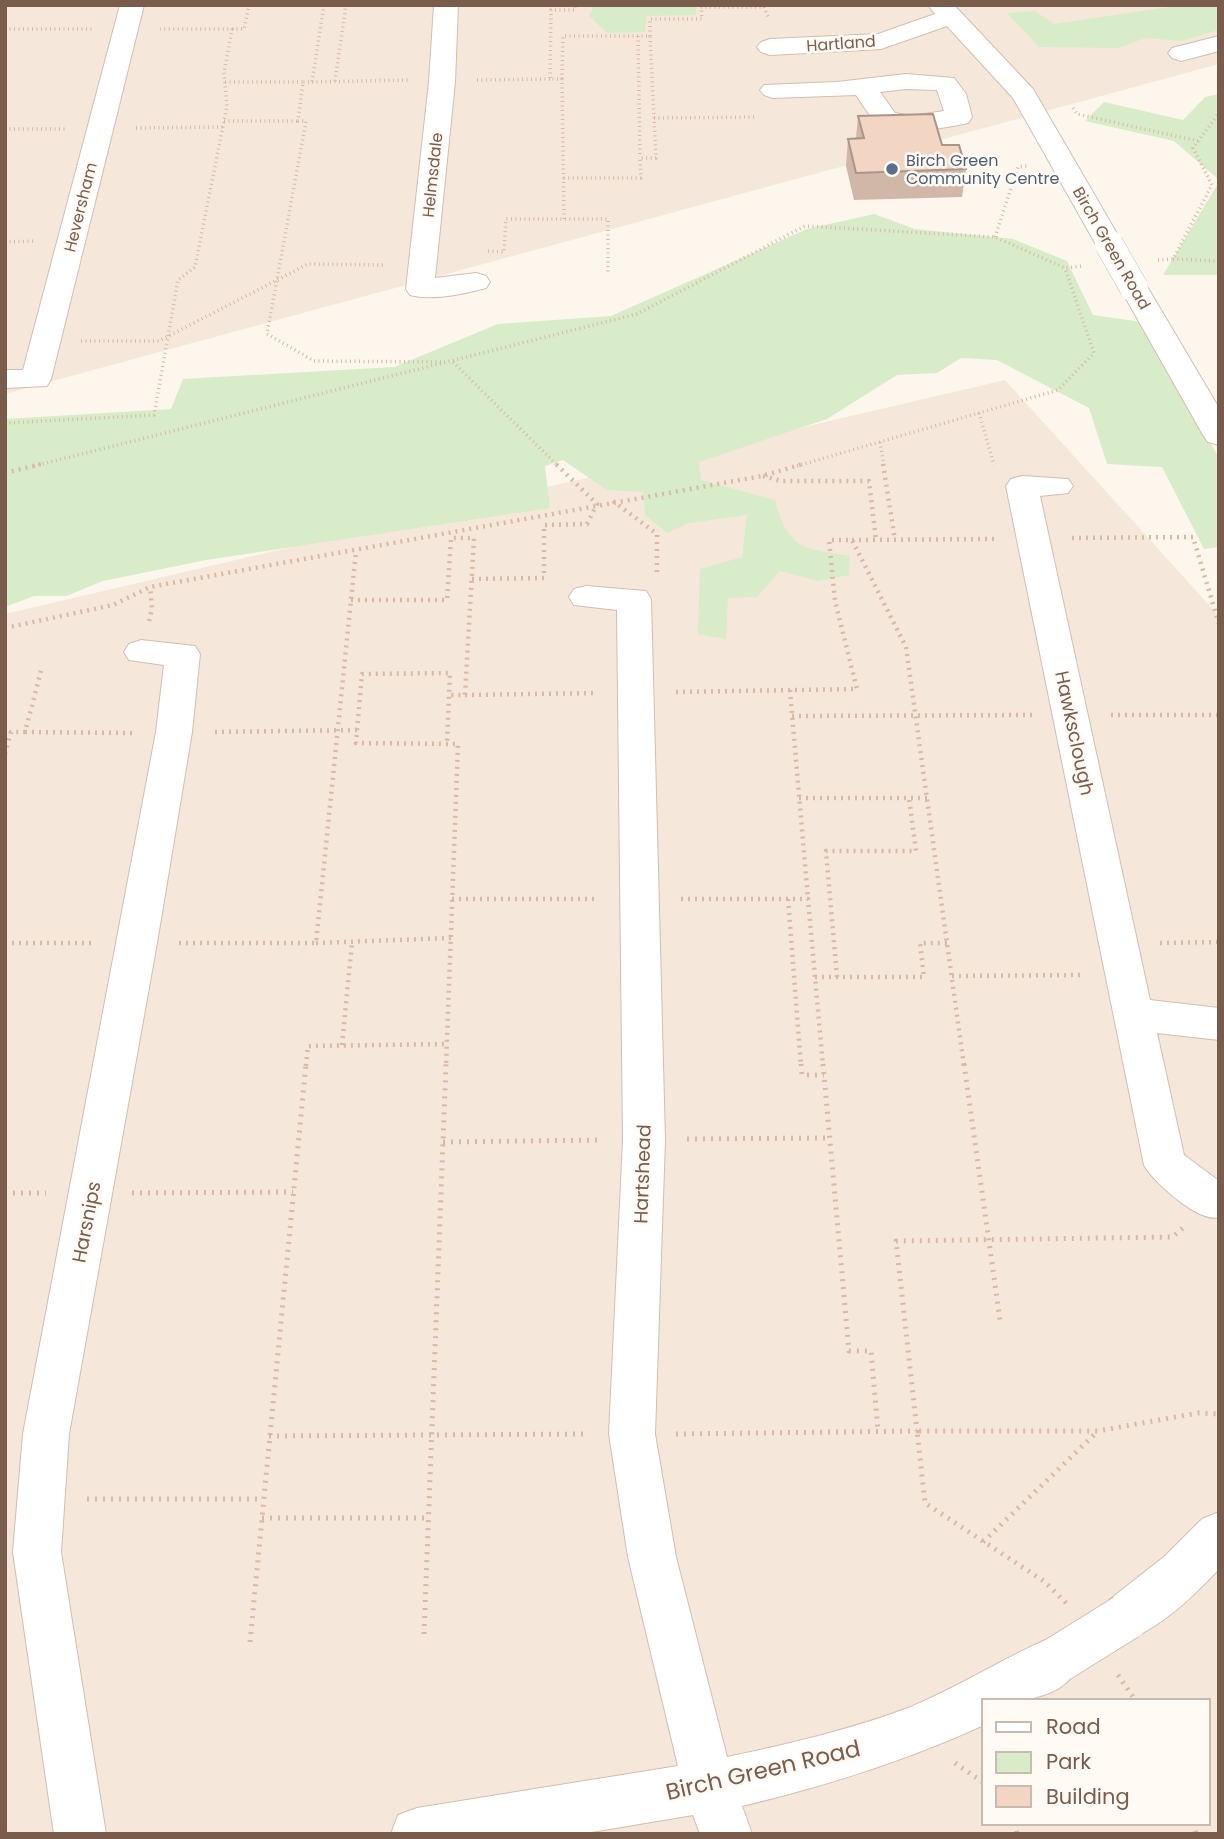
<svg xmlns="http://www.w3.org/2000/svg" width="1224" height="1839" font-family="Poppins,sans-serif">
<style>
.residential{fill:#f5e8da;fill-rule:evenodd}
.green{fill:#d8ecc9}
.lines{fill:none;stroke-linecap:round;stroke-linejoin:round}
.minor-casing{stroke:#d1beb0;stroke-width:2}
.path-far2{stroke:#d9b8a5;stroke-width:3.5;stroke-dasharray:1 3.5;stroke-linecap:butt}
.path-far1{stroke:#d9b8a5;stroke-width:4.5;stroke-dasharray:2 5;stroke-linecap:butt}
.path{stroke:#d9b8a5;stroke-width:5;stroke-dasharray:2 6;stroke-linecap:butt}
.minor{fill:#fff;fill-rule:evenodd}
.minor-bridge-far1-casing{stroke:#d1beb0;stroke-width:29;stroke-linecap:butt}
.minor-bridge-casing{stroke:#d1beb0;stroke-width:48;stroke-linecap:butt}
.minor-bridge-far1{stroke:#fff;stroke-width:28}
.minor-bridge{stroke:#fff;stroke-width:46}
.wall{fill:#d1b7a8}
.building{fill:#f3d5c3;stroke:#aa9588;stroke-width:2}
.service-dot{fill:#5c6f8a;stroke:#fffaf3;stroke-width:2.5}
.labels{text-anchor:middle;stroke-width:5;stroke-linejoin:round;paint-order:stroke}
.far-street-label{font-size:16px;fill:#7a5c4d;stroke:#fffaf3}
.far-service-label{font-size:16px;fill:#4e5e75;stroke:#fffaf3;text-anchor:start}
.street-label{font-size:19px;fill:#7a5c4d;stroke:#fffaf3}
.near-street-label{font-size:23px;fill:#7a5c4d;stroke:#fffaf3}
</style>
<rect width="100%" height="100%" fill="#fdf6ec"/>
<path class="residential" d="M5,5H1219V64L5,394Z
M1005,380L1219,616V1834H5V614ZM984,1701H1208V1823H984Z"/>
<path class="green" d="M579,5H696V15L646,16L645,32L607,33L589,16L593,8Z
M1182,5H1219V30L1181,41L1145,38L1119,48L1039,47L1007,13L1035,11L1054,24Z
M1219,94V180L1174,141L1085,121L1104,102L1183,120L1205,97Z
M1219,182V275H1163Z
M874,214L915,229L1013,239L1067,261L1093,315L1142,322L1219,458V547L1204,549L1162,467L1107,464L1089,408L997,360L961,358L937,373L897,375L827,419L699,462L701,480L775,500C789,551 801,547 850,556L849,575L818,581L780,571L757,597L728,598L726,639L698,634L700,569L742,557L747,515L690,523L667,533L645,515L643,492L607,490L563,460L545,466L550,508L206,560L103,581L66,596H34L5,607V419L171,409L183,379L394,367L498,324L611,316L807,229Z"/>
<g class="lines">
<g class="minor-casing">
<path id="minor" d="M120,5H144L51,379L47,386L5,388V370H23Z
M434,5H458L455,82L435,278L476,273L486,276L490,282L486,288C464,294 432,301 410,295L406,289L429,82Z
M928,5H954L1033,89L1123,244L1119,250L1109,252L1099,250L1013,98L947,26L881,49L770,55L761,52L757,47L761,42L770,39L878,34L935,14Z
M1219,36V51L1181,61L1172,58L1168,53L1172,48Z
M906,74L954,78L966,94L972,117L968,123C937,130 908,133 877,126L856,95L773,98L764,95L760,90L764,85L837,82ZM906,89L937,90L944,111L912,116L895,113L880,92Z
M1134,279L1144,282L1148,288L1219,408V445L1208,442L1203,435L1120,288L1124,282Z
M1022,476L1068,479L1073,486L1068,493L1040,496L1150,1000L1219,1008V1040L1157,1033L1184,1155L1219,1181V1217C1200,1224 1152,1181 1144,1165L1006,486L1011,479Z
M586,586L646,591L651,599L665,1140L655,1434L676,1557L727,1757C788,1744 849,1730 908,1708C960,1687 1006,1656 1057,1635L1075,1642L1082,1660C1065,1701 1023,1701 984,1701V1725C905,1761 826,1786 742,1806L752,1834H700L693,1815L580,1834H391L398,1815L417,1808L678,1766L628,1557L609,1434L623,1140L617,610L574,605L569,597L574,589Z
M141,640L195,646L200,654L192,732L157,943L69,1434L61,1552L106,1834H54L13,1552L23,1434L156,732L164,665L129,660L124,652L129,644Z
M1219,1512V1569C1193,1597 1161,1627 1126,1641L1109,1634L1101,1617L1109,1600L1165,1556L1202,1519Z"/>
</g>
<path class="path-far2" d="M324,5L312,82H303L298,121H306L267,334L314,361L444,362
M701,7H764L768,17
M5,29H92
M232,29H244L249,5
M638,36L640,157
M650,36V19H702L701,5
M562,79L563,36H650L656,158H640L641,178H563
M477,80L550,79
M335,81L346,5
M225,82H303
M312,82L409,80
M1073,108L1077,114L1198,141
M654,118L756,117
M224,121H298
M136,128L223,127
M5,129H65
M564,219L562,79H550L551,10H575V5
M995,237L1018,167L1027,166
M5,242L36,241
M488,251L504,252L506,219H608V275
M1173,259L1219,261
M1158,260L1173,259L1212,185L1193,148L1219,113
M81,341H159L308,264L386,265
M453,362L558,466
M979,413L994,465
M5,423L154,415L178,280L195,267L227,106L224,73L232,29H160
M880,442L884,466
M34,466L637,314L805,226L995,237L1065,268L1083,266
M797,466L1058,390L1094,353L1065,268"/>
<path class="path-far1" d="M883,464L895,540
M5,473L41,464
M763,476L781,481H869L876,540
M613,501L657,534V576
M1072,538L1193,537L1219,624
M852,540L996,539
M472,579L544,578V525L587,524L597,504L556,464
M351,600H447L451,538H474L465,695H449
M149,621L152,608L150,587
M5,628L113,605L150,587L762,476L803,464
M790,690L808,899
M676,692L857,689L835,601L829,540H852L906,647L964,1066
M465,695L597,693
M1111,715H1219
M792,716L1032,715
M357,730L362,674L450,673L447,744
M25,732L133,733
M215,732L357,730L356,743L458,744L446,1066
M5,754L11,732H25L42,667
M799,798H927
M452,899H598
M681,899H808L823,1066
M788,899L801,1066
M5,943H93
M179,943H316L356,551
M316,943L451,938
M1160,943L1219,942
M952,976L1085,975
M815,977H924L920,943H948
M837,977L826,851H916L909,798
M342,1045L352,942
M306,1066L308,1046L446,1044"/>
<path class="path" d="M801,1064L802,1075H824
M823,1064L849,1351H871L878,1431
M964,1064L1000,1320
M687,1139L830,1138
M443,1142L602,1140
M5,1193H46
M132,1193L293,1192
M676,1434L917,1431L896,1241L1172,1237L1183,1228
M269,1436L587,1434
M87,1499H263
M262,1518H429
M983,1542L1098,1431
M1066,1603L1045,1582L925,1503L917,1431H1098L1198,1413L1219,1414
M424,1634L446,1064
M250,1642L306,1064
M1118,1675L1136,1701
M955,1763L984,1783
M1015,1823L1017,1834
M1193,1823L1196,1834"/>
<use href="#minor" class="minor"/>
<g class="minor-bridge-far1-casing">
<path id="minor-bridge-far1" d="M1109,244L1134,288"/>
</g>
<g class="minor-bridge-casing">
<path id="minor-bridge" d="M1057,1660L1126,1617"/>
</g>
<use href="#minor-bridge-far1" class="minor-bridge-far1"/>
<use href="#minor-bridge" class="minor-bridge"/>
</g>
<path class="wall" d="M858,116L942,145L966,169L962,197L854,200L846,166L848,139L856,138Z"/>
<path class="building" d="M933,114L942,145H959L966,169L856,173L848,139L864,138L858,116Z"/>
<circle class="service-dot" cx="892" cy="169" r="7"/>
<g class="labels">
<g class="far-street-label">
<text transform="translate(841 43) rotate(-4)" y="6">Hartland</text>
<text transform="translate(432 175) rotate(-84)" y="6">Helmsdale</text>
<text transform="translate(80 207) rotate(-76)" y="6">Heversham</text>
<text transform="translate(1112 248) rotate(60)" y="6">Birch Green Road</text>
</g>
<g class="far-service-label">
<text x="906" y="166">Birch Green<tspan x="906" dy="18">Community Centre</tspan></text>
</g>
<g class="street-label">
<text transform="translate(1075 733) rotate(78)" y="7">Hawksclough</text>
<text transform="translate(642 1174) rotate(-88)" y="7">Hartshead</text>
<text transform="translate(86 1222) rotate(-79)" y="7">Harsnips</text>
</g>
<g class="near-street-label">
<text transform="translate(763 1770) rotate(-13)" y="8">Birch Green Road</text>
</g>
</g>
<rect width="1224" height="1839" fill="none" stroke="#7a5c4d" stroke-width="14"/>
<rect x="982" y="1699" width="228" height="126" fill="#fffaf3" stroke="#cabbb1" stroke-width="2"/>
<rect x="996" y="1722" width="35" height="10" fill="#ffffff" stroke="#cabbb1" stroke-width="2"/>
<text x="1046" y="1734" font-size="21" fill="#7a5c4d">Road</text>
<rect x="996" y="1752" width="35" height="21" fill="#d8ecc9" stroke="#cabbb1" stroke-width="2"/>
<text x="1046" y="1769" font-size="21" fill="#7a5c4d">Park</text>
<rect x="996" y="1786" width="35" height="21" fill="#f3d5c3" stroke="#cabbb1" stroke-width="2"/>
<text x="1046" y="1804" font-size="21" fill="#7a5c4d">Building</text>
</svg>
